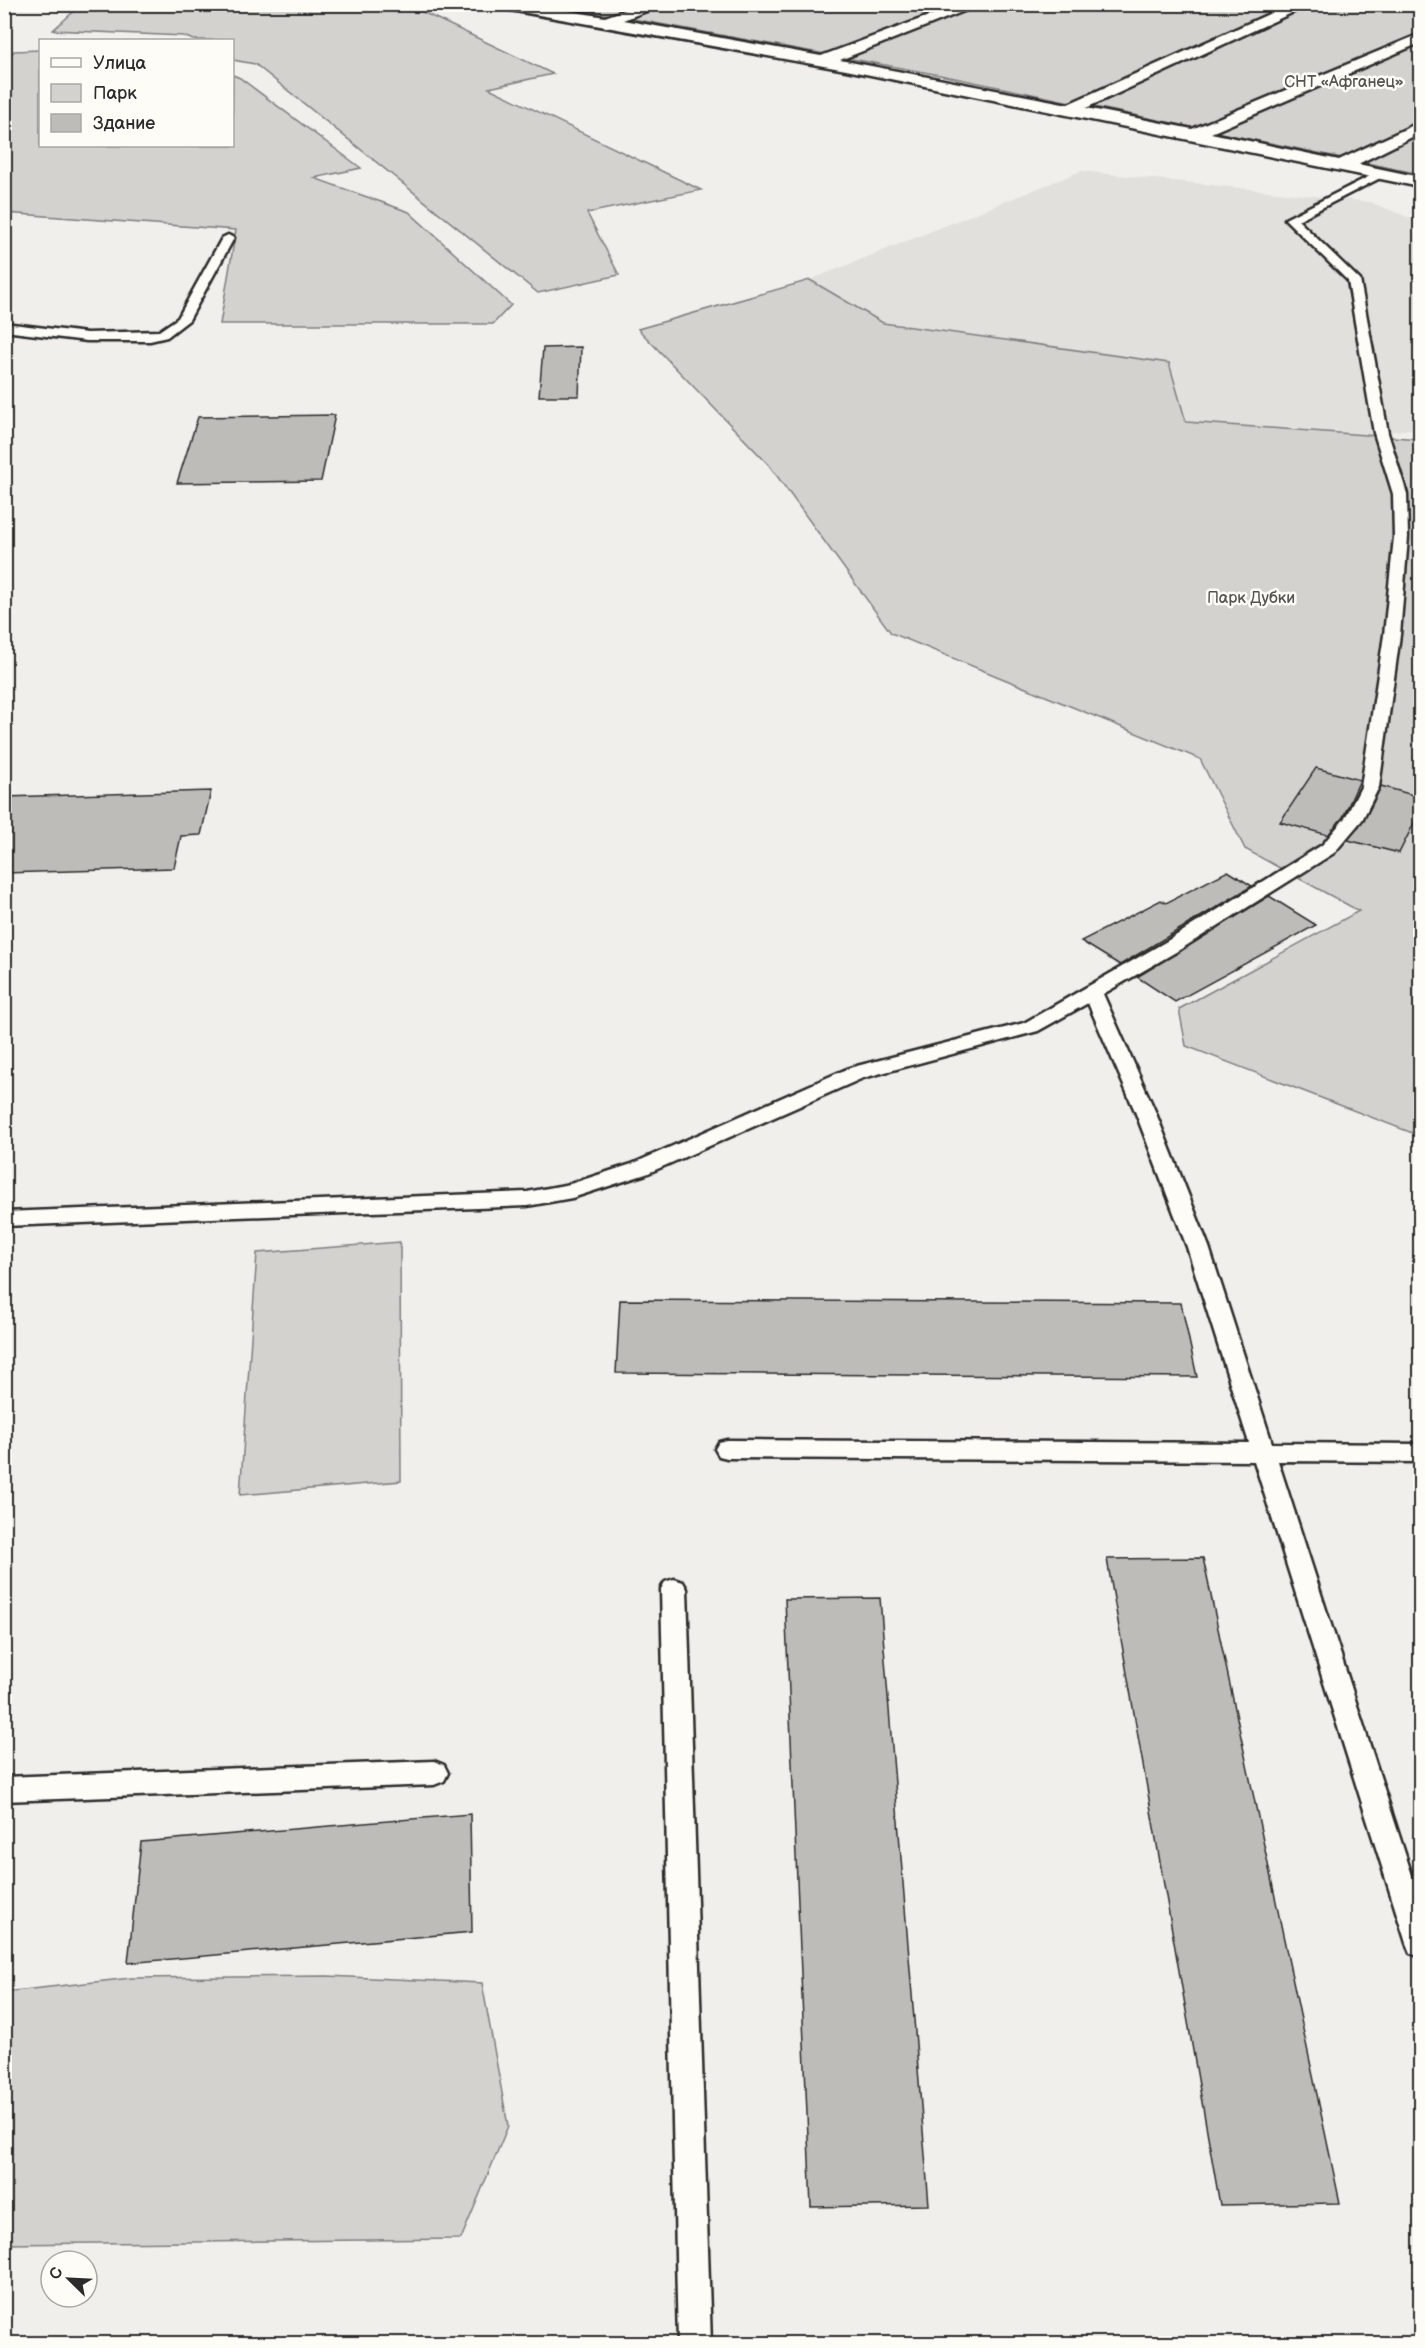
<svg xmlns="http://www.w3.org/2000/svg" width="1425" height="2348" font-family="'Balsamiq Sans',sans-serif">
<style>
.built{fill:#e1e0dc}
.green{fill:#d3d2cf;stroke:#7f7e7d;stroke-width:1.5}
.building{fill:#bdbcb8;stroke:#2b2b2b;stroke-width:1.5}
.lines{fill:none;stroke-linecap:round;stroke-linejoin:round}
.lane-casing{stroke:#2b2b2b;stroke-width:5}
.street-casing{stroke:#2b2b2b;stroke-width:5}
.lane{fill:#fdfcf7;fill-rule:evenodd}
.street{fill:#fdfcf7;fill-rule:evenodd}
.labels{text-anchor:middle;stroke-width:5;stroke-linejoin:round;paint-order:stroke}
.far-park-label{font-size:16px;fill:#555554;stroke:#fdfcf7}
</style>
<rect width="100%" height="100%" fill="#f0efeb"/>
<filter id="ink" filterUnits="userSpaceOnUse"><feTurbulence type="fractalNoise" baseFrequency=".0167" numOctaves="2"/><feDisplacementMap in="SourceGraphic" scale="12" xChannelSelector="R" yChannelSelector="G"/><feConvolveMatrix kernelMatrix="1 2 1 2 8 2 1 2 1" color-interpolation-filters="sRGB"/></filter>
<g filter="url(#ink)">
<path class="built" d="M1081,171L1370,202L1420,222V428L1360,435L1186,422L1169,363L883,323L810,280Z"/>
<path class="green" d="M81,5H408L553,74L489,88L701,190L587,213L619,275L538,293L255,64L233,60L232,40H193L184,36L53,30Z
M544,5H1420V174L940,75L600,13Z
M40,50V146H232L233,75L240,78L361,168L314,178L409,212L511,305L493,324H220L236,230L5,213V62L14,51Z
M810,280L883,323L1169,363L1186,422L1420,439V1136L1186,1046L1179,1009L1359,911L1245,849L1200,759L891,633L769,465L638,329Z
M400,1242L401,1481L240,1495L257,1253Z
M327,1976L482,1983L508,2126L461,2239L5,2244V1992L131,1978Z"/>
<path class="building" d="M581,347L579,396H539L543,348Z
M335,415L321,481L177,483L198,417Z
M1316,768L1360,780L1343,817L1328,835L1280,822Z
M1381,786L1420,797V811L1399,853L1348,840L1364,821Z
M211,791L201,835L181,836L174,868L4,873V797Z
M1228,871L1252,886L1120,965L1081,941L1161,900L1166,903Z
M1269,896L1316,925L1175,1002L1137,977Z
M620,1300L1181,1303L1197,1377L616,1373Z
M1203,1558L1340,2203L1220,2205L1107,1559Z
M880,1598L929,2205L811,2207L785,1599Z
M470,1814L472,1932L128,1963L141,1842Z"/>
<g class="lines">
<g class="lane-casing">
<path id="lane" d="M1382,170L1386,171V175L1298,220L1360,280L1388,433L1407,494L1408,537L1400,635L1379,787L1362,820L1334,853L1181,949L1103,994L1155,1111L1209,1247L1272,1443L1420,1444V1462L1278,1461L1420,1900V1957L1410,1953L1406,1943L1254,1461L727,1458L719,1456L715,1449L719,1442L727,1440L1249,1443L1187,1247L1135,1111L1088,1003L1038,1031L863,1078L646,1174L572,1198L527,1206L4,1226V1212L527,1192L570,1184L632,1164L849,1068L1024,1023L1167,941L1322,845L1345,818L1361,787L1384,635L1394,537L1393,494L1374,433L1348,281L1285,219Z
M228,235L234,238L189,320L167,337L150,341H87L4,331V323L87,333L159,331L178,318L222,238Z
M674,1579L683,1582L687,1589L711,2344H678L661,1589L665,1582Z
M434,1761L444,1765L448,1773L444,1781L434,1785L4,1801V1777Z"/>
</g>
<g class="street-casing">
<path id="street" d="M492,4H527L605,17L642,4H665L623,20L821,56L961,4H982L840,60L1068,104L1291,4H1311L1086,108L1192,129L1420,34V43L1211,133L1339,160L1420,122V133L1358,164L1420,177V187L846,70L499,8Z"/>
</g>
<use href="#lane" class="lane"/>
<use href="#street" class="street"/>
</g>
</g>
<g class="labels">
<g class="far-park-label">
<text x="1344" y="87">СНТ «Афганец»</text>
<text x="1251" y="603">Парк Дубки</text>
</g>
</g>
<rect width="1425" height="2348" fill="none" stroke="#fdfcf7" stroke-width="24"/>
<rect x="12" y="12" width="1401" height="2324" fill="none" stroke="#2b2b2b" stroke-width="2" filter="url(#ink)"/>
<rect x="39" y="39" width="195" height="108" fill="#fdfcf7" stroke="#a9a8a5" stroke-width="1.5"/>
<rect x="51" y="58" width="30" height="9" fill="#fdfcf7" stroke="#a9a8a5" stroke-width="1.5"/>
<text x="93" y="69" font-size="18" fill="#2b2b2b">Улица</text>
<rect x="51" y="84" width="30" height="18" fill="#d3d2cf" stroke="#a9a8a5" stroke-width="1.5"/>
<text x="93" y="99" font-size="18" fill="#2b2b2b">Парк</text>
<rect x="51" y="114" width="30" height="18" fill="#bdbcb8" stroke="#a9a8a5" stroke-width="1.5"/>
<text x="93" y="129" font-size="18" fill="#2b2b2b">Здание</text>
<g transform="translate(69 2279) rotate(294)"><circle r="28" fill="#fdfcf7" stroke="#a9a8a5" stroke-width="1.5"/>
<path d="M0-4.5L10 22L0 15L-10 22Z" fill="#2b2b2b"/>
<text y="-9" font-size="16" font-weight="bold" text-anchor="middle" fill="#2b2b2b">С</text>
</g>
</svg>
